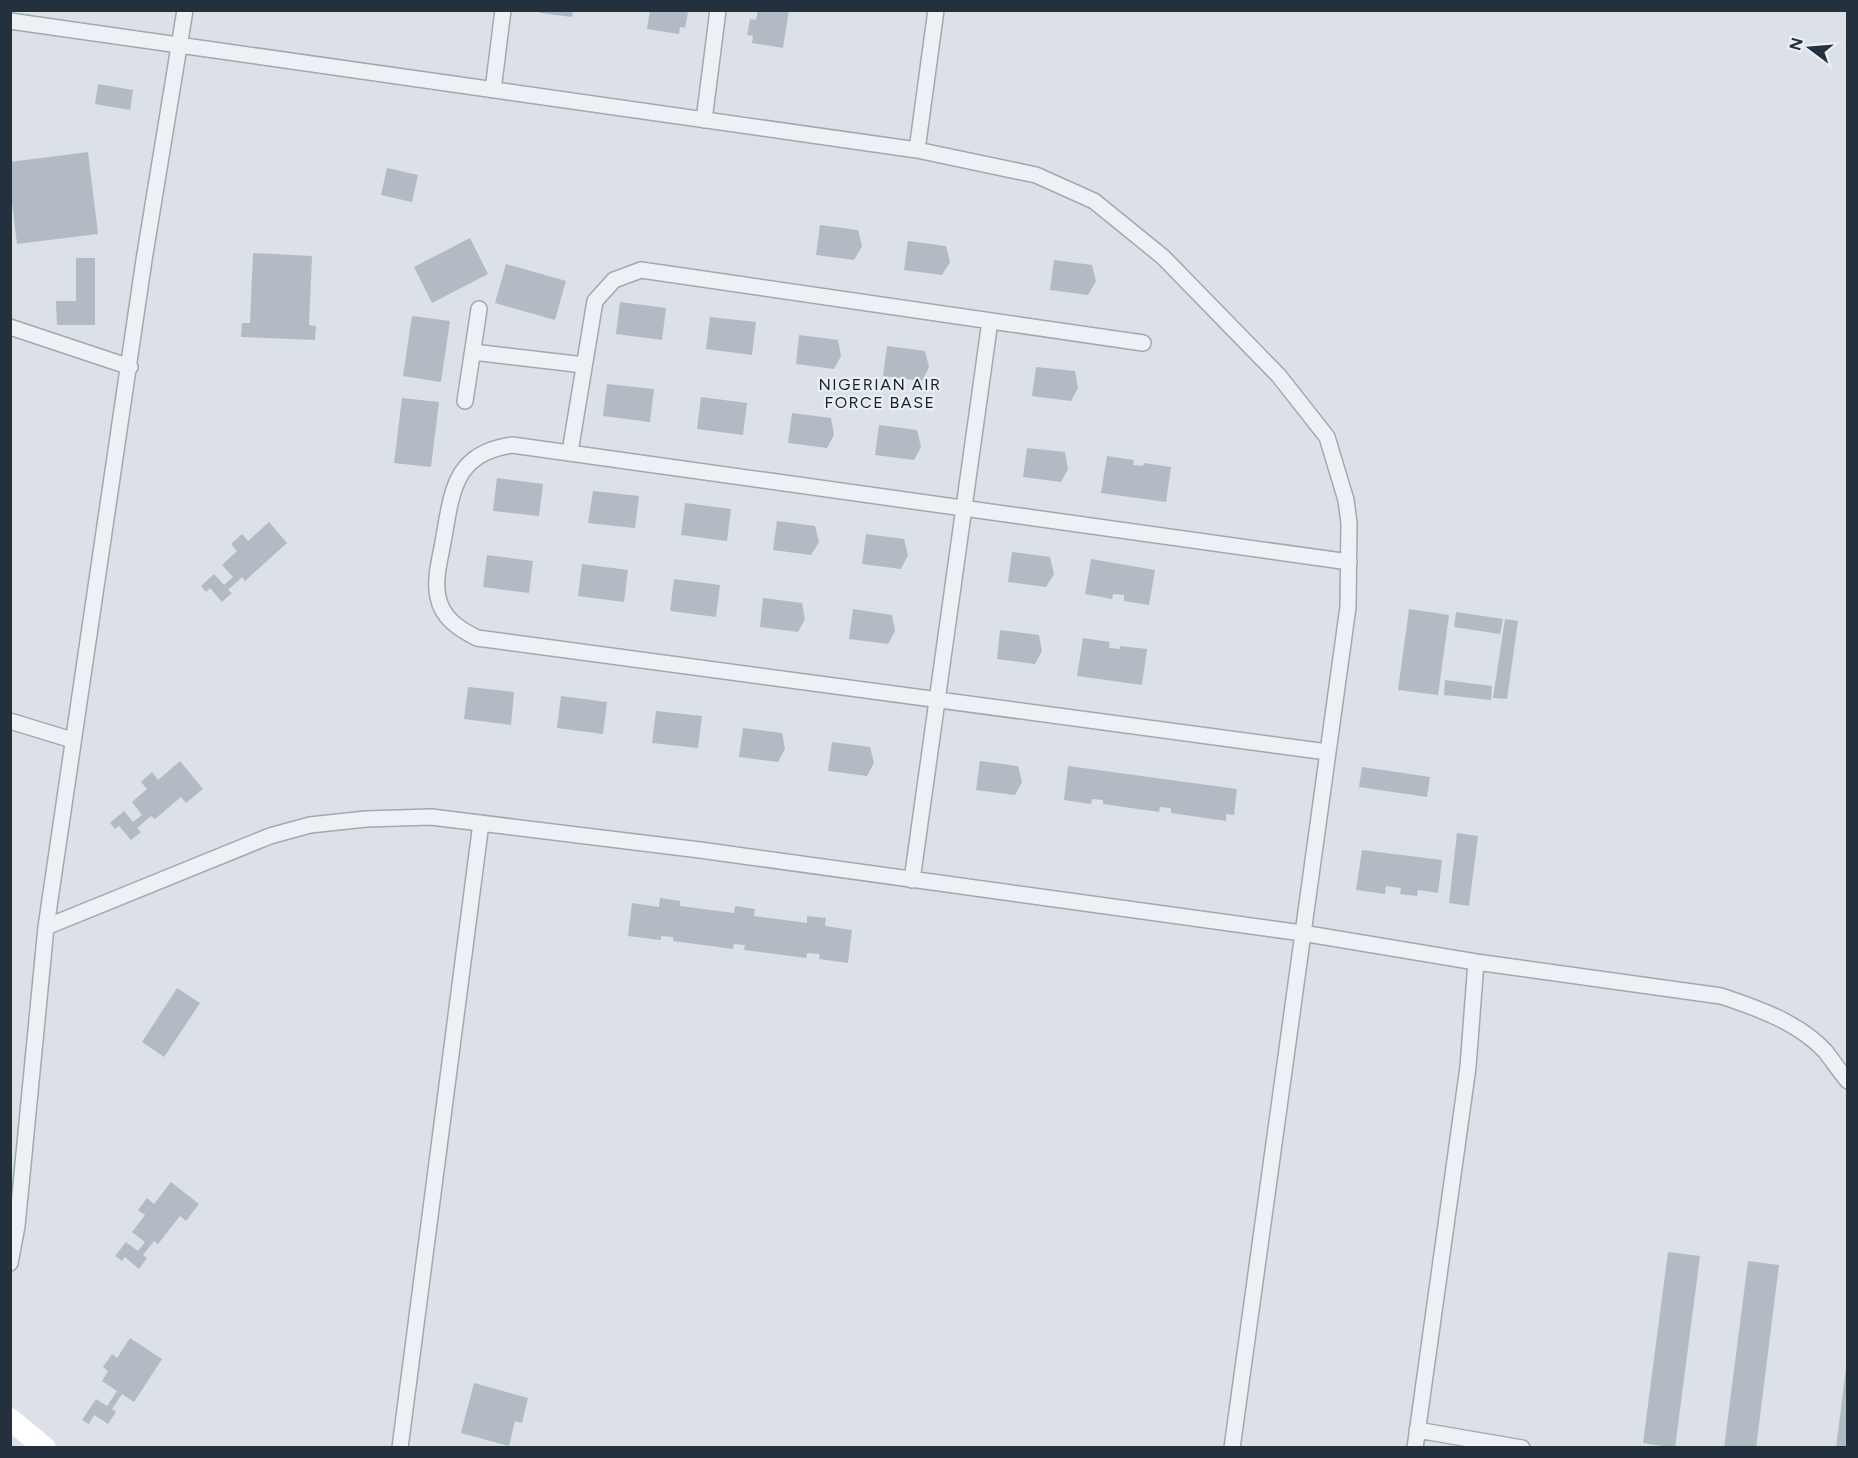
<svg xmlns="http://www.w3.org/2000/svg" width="1858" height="1458" font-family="Figtree,sans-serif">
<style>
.building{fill:#b2bac3}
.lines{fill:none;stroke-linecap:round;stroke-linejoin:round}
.street-casing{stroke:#a0a8b0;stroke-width:18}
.street{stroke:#edf1f5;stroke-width:15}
.secondary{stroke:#fff;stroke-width:22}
.labels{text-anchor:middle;stroke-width:4.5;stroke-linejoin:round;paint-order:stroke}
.neighbourhood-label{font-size:16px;letter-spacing:1.5px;fill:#17212d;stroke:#eaeff4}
</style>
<rect width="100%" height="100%" fill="#dbe1e6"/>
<path class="building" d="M541,10H573L572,17L540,13Z
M650,10L688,12L685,28L680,27L679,34L647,29Z
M758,10H789L783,48L752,43L753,36L747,35L750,19L756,20Z
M98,84L133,90L130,110L95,104Z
M88,152L98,234L17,244L10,187V162Z
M387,168L418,175L412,202L381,195Z
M820,225L858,230L862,246L854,260L816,255Z
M470,238L488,274L432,303L414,267Z
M908,241L946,246L950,262L942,275L904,270Z
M253,253L312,256L309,325L316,326L315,340L241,337L242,323H250Z
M76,258H95V325H57L56,301H76Z
M1054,260L1092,265L1096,281L1088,295L1050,290Z
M506,264L566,281L555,320L495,303Z
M620,302L666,308L662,340L616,334Z
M412,316L450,321L441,382L403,376Z
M710,317L756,322L752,355L706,349Z
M799,335L838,340L841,356L834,369L796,364Z
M887,346L925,351L929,367L922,381L883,376Z
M1036,367L1075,371L1078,388L1071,401L1032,396Z
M607,384L654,389L650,422L603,416Z
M701,397L747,403L743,435L697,429Z
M402,398L439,402L431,467L394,463Z
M792,413L831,418L834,435L827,448L788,443Z
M879,425L917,430L921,447L914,460L875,455Z
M1027,448L1065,452L1068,469L1061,482L1023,477Z
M1107,456L1134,460L1133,465L1143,466L1144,463L1171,467L1166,502L1101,493Z
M497,478L543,484L539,516L493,511Z
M593,491L639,496L635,528L588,523Z
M685,503L731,509L727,541L681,535Z
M777,521L815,526L819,542L811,555L773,550Z
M269,522L287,543L245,581L242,577L228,590L232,593L222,602L210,588L206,592L201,586L214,574L224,585L233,577L222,565L237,551L231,544L242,534L248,541Z
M866,534L904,539L908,555L901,569L862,564Z
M1012,552L1050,557L1054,574L1046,587L1008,582Z
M487,555L533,561L529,593L483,587Z
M1091,559L1155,570L1149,605L1124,601V595L1113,594L1112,599L1085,594Z
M582,564L628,570L624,602L578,596Z
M674,579L720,585L716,617L670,611Z
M763,598L802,603L805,619L798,632L760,627Z
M853,609L892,615L895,631L888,644L849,639Z
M1409,609L1449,615L1438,695L1398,690Z
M1456,612L1503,619L1500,634L1454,627Z
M1505,619L1518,621L1507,699L1493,698Z
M1000,630L1039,635L1042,651L1035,664L997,659Z
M1083,638L1110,642L1109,648L1120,649V646L1147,649L1142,685L1077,676Z
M1445,680L1492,686L1491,700L1444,695Z
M468,687L514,692L511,725L464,719Z
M561,696L607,702L603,734L557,728Z
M656,711L702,716L698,748L652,743Z
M743,728L782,733L785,749L778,762L739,757Z
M832,742L870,747L874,763L867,776L828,771Z
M180,761L203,789L186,803L181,797L155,819L151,816L137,828L141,832L131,840L119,826L115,829L110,823L124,811L133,822L142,815L132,802L147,789L141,782L152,772L158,780Z
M980,761L1018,766L1022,782L1015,795L976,790Z
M1068,766L1237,789L1234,815L1226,814V821L1171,813V808L1160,807L1159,812L1103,804V800L1092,799L1091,804L1064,800Z
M1362,767L1430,777L1427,797L1359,787Z
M1457,833L1478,836L1469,906L1449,903Z
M1362,850L1442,860L1438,893L1418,890L1417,896L1400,894L1401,888L1386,886L1385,894L1356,890Z
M660,898L680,901V906L734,913L735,906L755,909L754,916L807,923V916L826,918L825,926L852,930L848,963L819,959L820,954L807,953L806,958L744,950L745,945L734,944L733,949L673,941V937L661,936V940L628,936L632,903L659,907Z
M177,988L200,1003L164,1057L142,1042Z
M171,1182L199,1204L186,1221L180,1216L158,1244L154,1241L143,1255L147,1258L139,1269L125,1257L122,1261L115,1256L126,1242L138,1251L145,1242L132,1232L145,1215L138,1210L147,1198L154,1204Z
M1668,1252L1700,1256L1675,1448L1643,1443Z
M1748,1261L1779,1265L1756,1448H1724Z
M130,1338L162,1359L134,1402L122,1394L112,1409L116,1412L108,1424L94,1415L89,1424L82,1420L96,1399L107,1406L117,1391L102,1381L108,1371L103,1367L112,1354L117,1358Z
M1846,1368L1848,1448H1836Z
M474,1383L528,1398L522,1423L515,1421L509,1446L461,1433Z"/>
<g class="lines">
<g class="street-casing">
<path id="street" d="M10,21L917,150L1036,175L1094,201L1163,257L1279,376L1327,437L1346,500L1349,523L1348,607L1232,1448
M493,90L503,10
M704,120L718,10
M917,150L936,10
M10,327L130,367
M473,352L584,365
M465,401L479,309
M570,452L595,301L614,280L641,270L1143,343
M10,721L72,740
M1327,752L477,638C459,629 442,618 438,597C434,579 440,560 443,542C452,493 453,453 512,445L1349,562
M912,880L990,321
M46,927L270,836L310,825L366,819L431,817L700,850L1302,933L1476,962L1721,996C1757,1008 1798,1022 1825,1051C1833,1061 1840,1072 1848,1081
M10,1263L17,1226L46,927L144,260L185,10
M1417,1430L1522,1448
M400,1448L481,823
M1415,1448L1468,1067L1476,962"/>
</g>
<use href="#street" class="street"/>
<path class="secondary" d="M10,1419L45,1448"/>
</g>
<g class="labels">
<g class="neighbourhood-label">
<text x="880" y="390">NIGERIAN AIR<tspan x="880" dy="18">FORCE BASE</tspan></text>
</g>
</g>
<rect width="1858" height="1458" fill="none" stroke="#24303d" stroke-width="24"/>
<g transform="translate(1810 48) rotate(286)" stroke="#eaeff4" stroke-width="4.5" paint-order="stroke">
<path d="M0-4.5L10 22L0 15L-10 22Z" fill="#24303d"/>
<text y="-9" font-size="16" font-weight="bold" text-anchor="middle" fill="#24303d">N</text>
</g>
</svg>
